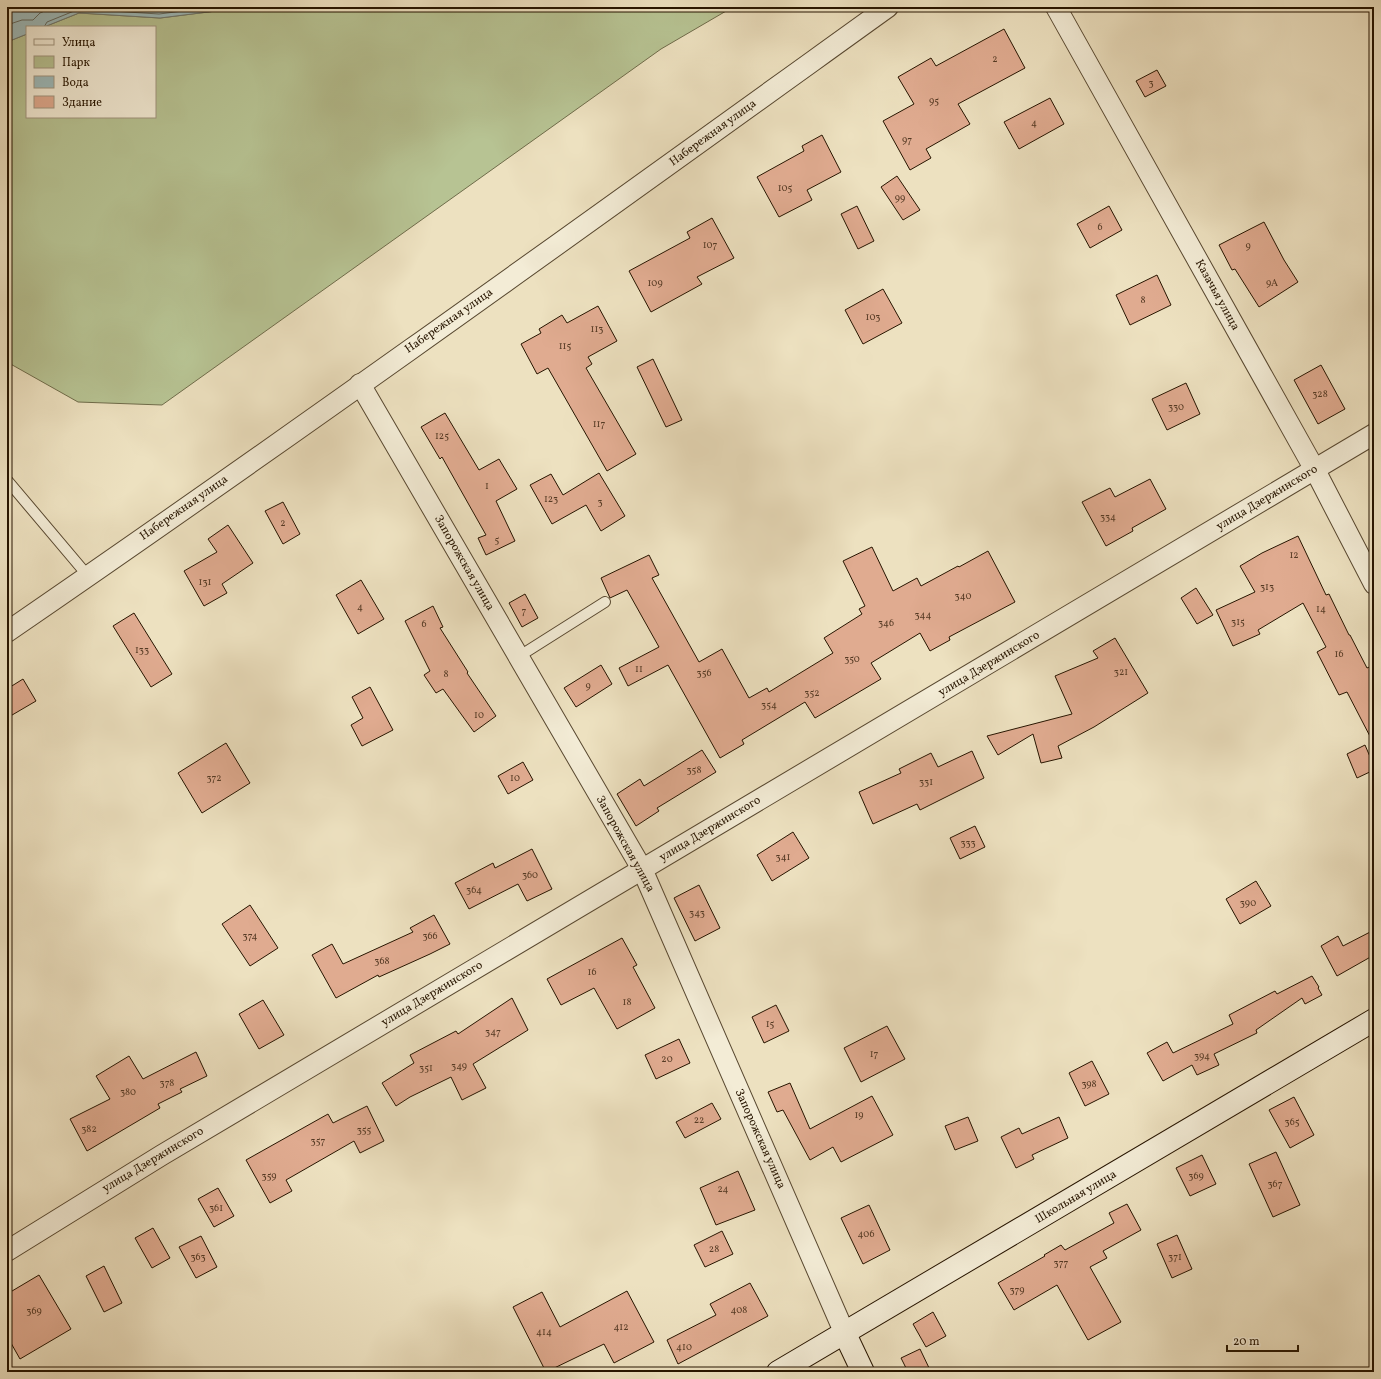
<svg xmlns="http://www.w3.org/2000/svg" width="1381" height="1379" font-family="Vollkorn,serif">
	<rect width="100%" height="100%" fill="#ede1c0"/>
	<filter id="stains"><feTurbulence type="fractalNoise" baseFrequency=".005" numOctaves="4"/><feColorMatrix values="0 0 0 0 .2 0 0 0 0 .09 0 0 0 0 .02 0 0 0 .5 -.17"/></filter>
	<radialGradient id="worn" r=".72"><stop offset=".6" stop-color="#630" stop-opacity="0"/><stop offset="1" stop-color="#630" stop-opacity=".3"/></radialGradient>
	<path fill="#b7c393" stroke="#6f6c4a" d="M248,7h485l-72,42 -499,356 -84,-3 -71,-40v-320l20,-8v83h128v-90h-111l35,-14 81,5z"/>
	<path fill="#9dbbbc" stroke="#6e7971" d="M7,7h241l-88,11 -81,-5 -35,14h-17v7l-20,8z"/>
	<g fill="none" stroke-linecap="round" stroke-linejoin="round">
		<g stroke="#62685e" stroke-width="1">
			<path d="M129,7l30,2 15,-2"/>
			<path d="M7,25l15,-5h11l7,-7 14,-6"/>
			<path d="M44,27l3,-5 32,-13 80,5 56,-7"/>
		</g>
	</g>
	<g fill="#e0ab90" stroke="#271500">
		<path d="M1004,29l21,39 -67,36 12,20 -44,25 5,9 -21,12 -27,-49 31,-17 -16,-27 33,-19 5,8z"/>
		<path d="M1157,70l9,16 -21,11 -9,-16z"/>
		<path d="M1050,98l14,26 -45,25 -15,-27z"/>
		<path d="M822,135l19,37 -34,18 5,10 -33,17 -22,-40 47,-26 -2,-5z"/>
		<path d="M897,176l23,34 -17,10 -22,-33z"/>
		<path d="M857,206l17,35 -16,8 -17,-35z"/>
		<path d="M1109,206l13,24 -32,18 -13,-24z"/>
		<path d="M712,218l22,40 -37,19 5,7 -51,28 -22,-41 61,-33 -3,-6z"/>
		<path d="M1264,222l20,38 14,22 -39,25 -24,-38 -3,1 -13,-25z"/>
		<path d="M1157,275l14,30 -41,20 -14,-30z"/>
		<path d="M883,289l19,34 -39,21 -18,-34z"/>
		<path d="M598,306l19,35 -29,16 4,7 -6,4 50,86 -29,17 -59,-103 -11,6 -16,-30 20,-11 -2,-4 23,-14 5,8z"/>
		<path d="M653,359l29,61 -16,7 -29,-60z"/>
		<path d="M1321,365l24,44 -27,15 -24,-44z"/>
		<path d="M1186,383l14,31 -33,16 -15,-31z"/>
		<path d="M445,413l34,57 20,-11 18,30 -21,12 19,40 -29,14 -8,-17 8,-3 -44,-78 -2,2 -19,-32z"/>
		<path d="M599,473l26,43 -24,15 -15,-26 -34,19 -22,-39 21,-11 12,21z"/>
		<path d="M1150,479l16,30 -34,19 1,3 -27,15 -24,-44 28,-14 5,9z"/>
		<path d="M283,502l17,32 -17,10 -18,-33z"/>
		<path d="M228,525l25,38 -31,21 5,9 -23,13 -20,-35 33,-19 -9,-13z"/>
		<path d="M1298,536l28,59 3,-1 20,41h1l17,33 7,-3v79l-27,-52 -8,3 -22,-43 9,-5 -23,-44 -45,27 2,4 -27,12 -17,-36 39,-18 -15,-26 22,-13z"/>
		<path d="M872,547l21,44 24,-13 4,8 37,-20 1,1 29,-16 27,51 -66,35 1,3 -20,11 -10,-18 -49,30 10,16 -66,39 -10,-16 -63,38 2,4 -24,14 -52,-93 -40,21 -9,-18 40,-21 -32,-57 -17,8 -9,-20 48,-23 10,20 -7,3 47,84 23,-13 27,49 18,-10 2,4 64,-39 -9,-15 38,-24 -3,-5 6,-3 -22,-45z"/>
		<path d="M361,580l23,39 -26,15 -22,-39z"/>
		<path d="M1196,588l17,27 -16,9 -16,-26z"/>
		<path d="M525,594l13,24 -16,9 -13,-24z"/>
		<path d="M433,606l10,21 -3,1 28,44 -1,1 29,43 -22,16 -31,-43 -7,4 -12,-18 6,-4 -25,-50z"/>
		<path d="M134,613l38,61 -21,13 -38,-61z"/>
		<path d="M1115,638l33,55 -54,34 -36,19 4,12 -21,5 -8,-29 -35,21 -11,-19 85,-22 -17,-38 43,-18 -5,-7z"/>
		<path d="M601,665l11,19 -36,23 -12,-19z"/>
		<path d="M23,679l13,22 -29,17v-29z"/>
		<path d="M370,687l23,43 -31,16 -11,-21 12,-7 -11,-21z"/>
		<path d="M226,743l24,40 -48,30 -24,-40z"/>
		<path d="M1365,745l9,21v4l-17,8 -10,-24z"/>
		<path d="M702,750l14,22 -59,36 2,3 -23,15 -19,-32 23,-15 4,7z"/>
		<path d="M972,751l12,27 -64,32 -3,-6 -44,20 -14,-32 42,-19 -2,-4 32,-16 7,14z"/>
		<path d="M523,762l10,18 -25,14 -10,-18z"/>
		<path d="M975,826l10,21 -25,12 -10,-21z"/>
		<path d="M793,832l16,26 -37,23 -15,-26z"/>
		<path d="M532,849l20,40 -25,12 -9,-17 -49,25 -14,-26 38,-20 2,5z"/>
		<path d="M1256,881l15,25 -31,18 -14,-25z"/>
		<path d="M699,885l21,43 -25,13 -21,-43z"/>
		<path d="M250,905l28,43 -28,18 -28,-42z"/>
		<path d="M434,915l16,29 -20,10 -51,23 -1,-2 -42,23 -24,-43 20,-11 11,20 70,-32 -3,-4z"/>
		<path d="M1374,930v25l-37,21 -16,-30 17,-10 5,10z"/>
		<path d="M622,938l15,27 -4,2 22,41 -38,21 -23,-41 -33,17 -14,-26z"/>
		<path d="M1312,976l7,11 -1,1 4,7 -17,9 -3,-6 -46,32 1,3 -43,21 5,11 -22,10 -5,-10 -29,16 -16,-28 20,-11 6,11 60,-29 -4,-9 46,-24 2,3z"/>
		<path d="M512,998l16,32 -55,34 13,24 -24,12 -11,-23 -41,20 -14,9 -14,-23 32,-20 -4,-8 46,-24 2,3z"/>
		<path d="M263,1000l21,35 -25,14 -20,-35z"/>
		<path d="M776,1005l13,26 -25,12 -12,-26z"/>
		<path d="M887,1026l18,33 -44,23 -17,-34z"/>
		<path d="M679,1039l11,24 -34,16 -11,-24z"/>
		<path d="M196,1052l11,24 -27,13 2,3 -24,12 2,4 -73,43 -17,-32 40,-20 -14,-23 33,-20 14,23z"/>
		<path d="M1092,1061l17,33 -24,12 -16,-33z"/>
		<path d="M790,1083l20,46 62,-33 21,39 -52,27 -8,-15 -23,13 -27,-50 -6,2 -9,-20z"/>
		<path d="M1294,1097l20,38 -24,13 -21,-38z"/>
		<path d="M712,1103l9,16 -36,19 -9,-16z"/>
		<path d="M367,1106l17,35 -24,12 -6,-12 -68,39 6,11 -22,12 -24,-43 82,-46 5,9z"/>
		<path d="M968,1117l10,24 -23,9 -10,-24z"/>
		<path d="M1059,1117l9,21 -36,17 2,4 -18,9 -15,-31 18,-9 3,6z"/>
		<path d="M1276,1152l24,53 -27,12 -24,-53z"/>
		<path d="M1202,1155l14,29 -26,12 -14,-28z"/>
		<path d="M738,1171l17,39 -39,15 -16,-37z"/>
		<path d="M218,1188l16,28 -20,11 -16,-28z"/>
		<path d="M1127,1204l14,26 -38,21 4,7 -17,9 31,55 -33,18 -31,-55 -43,25 -16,-27 47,-27 -1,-1 17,-10 4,5 49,-27 -5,-10z"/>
		<path d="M869,1205l21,45 -27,14 -22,-46z"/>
		<path d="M153,1228l17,30 -18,10 -17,-30z"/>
		<path d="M722,1231l11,23 -28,13 -11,-22z"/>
		<path d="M1177,1235l15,34 -20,9 -15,-34z"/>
		<path d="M201,1236l16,31 -21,11 -17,-31z"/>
		<path d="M104,1266l18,37 -18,9 -18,-36z"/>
		<path d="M39,1275l32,54 -51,30 -13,-23v-42z"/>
		<path d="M750,1283l18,33 -90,48 -11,-24 49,-25 -6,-11z"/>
		<path d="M627,1291l27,51 -40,21 -10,-19 -58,28 -33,-65 29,-15 18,35z"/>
		<path d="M933,1312l13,24 -20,11 -13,-23z"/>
		<path d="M920,1349l11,23h-23l-7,-14z"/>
	</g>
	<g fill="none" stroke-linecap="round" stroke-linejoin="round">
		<g stroke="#584830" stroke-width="12">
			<g id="lane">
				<path d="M7,480l81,96"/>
				<path d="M518,657l87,-55"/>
			</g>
		</g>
		<g stroke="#584830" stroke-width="22">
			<g id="street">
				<path d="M1056,7l259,463 59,114"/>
				<path d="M360,384l282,485 203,465"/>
				<path d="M7,632c297,-204 589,-415 881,-625"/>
				<path d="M7,1251l155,-96 1212,-721"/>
			</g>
		</g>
		<g stroke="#271500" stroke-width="24">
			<g id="secondary">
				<path d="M845,1334l18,38"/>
				<path d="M778,1372l596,-352"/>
			</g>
		</g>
		<use href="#lane" stroke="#f3ecd6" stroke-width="10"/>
		<use href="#street" stroke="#f3ecd6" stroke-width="20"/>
		<use href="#secondary" stroke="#f3ecd6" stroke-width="22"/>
	</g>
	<g text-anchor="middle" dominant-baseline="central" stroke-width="3" stroke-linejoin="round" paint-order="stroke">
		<g font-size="10" fill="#553a24">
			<text x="995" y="59">2</text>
			<text x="1151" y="83">3</text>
			<text x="934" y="101">95</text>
			<text x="1034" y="123">4</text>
			<text x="907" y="140">97</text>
			<text x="785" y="188">105</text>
			<text x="900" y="198">99</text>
			<text x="1100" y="227">6</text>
			<text x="710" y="245">107</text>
			<text x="1248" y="246">9</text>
			<text x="655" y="283">109</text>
			<text x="1272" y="283">9А</text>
			<text x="1143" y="300">8</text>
			<text x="873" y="317">103</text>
			<text x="597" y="329">113</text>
			<text x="565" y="346">115</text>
			<text x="1320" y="394">328</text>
			<text x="1176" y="407">330</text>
			<text x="599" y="424">117</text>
			<text x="442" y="436">125</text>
			<text x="487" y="486">1</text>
			<text x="551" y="499">123</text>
			<text x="600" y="502">3</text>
			<text x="1108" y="517">334</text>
			<text x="283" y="523">2</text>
			<text x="497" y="540">5</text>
			<text x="1294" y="555">12</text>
			<text x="205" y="582">131</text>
			<text x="1267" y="587">313</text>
			<text x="963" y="596">340</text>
			<text x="360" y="607">4</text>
			<text x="1321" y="609">14</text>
			<text x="524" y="611">7</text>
			<text x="923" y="615">344</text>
			<text x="1238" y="622">315</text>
			<text x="886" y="623">346</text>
			<text x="424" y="624">6</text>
			<text x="142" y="650">133</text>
			<text x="1339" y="654">16</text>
			<text x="852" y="659">350</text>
			<text x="639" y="669">11</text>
			<text x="1121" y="672">321</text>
			<text x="704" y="673">356</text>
			<text x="446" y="674">8</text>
			<text x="588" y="686">9</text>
			<text x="812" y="693">352</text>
			<text x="769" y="705">354</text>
			<text x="479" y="715">10</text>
			<text x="694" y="770">358</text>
			<text x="214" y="778">372</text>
			<text x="515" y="778">10</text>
			<text x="926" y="782">331</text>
			<text x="968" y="843">333</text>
			<text x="783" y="857">341</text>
			<text x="530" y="875">360</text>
			<text x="474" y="890">364</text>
			<text x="1248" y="903">390</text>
			<text x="697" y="913">343</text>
			<text x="250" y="936">374</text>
			<text x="430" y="936">366</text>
			<text x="382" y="961">368</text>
			<text x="592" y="972">16</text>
			<text x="627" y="1002">18</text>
			<text x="770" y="1024">15</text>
			<text x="493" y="1032">347</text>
			<text x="874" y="1054">17</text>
			<text x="1202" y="1056">394</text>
			<text x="667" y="1059">20</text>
			<text x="459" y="1066">349</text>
			<text x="426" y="1068">351</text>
			<text x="167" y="1083">378</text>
			<text x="1089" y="1084">398</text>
			<text x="128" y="1092">380</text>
			<text x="859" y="1115">19</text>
			<text x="699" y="1120">22</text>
			<text x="1292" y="1122">365</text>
			<text x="89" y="1129">382</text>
			<text x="364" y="1130">355</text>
			<text x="318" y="1141">357</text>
			<text x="269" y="1176">359</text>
			<text x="1196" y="1176">369</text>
			<text x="1275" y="1184">367</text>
			<text x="723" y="1189">24</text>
			<text x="216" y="1208">361</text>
			<text x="866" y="1234">406</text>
			<text x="714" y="1249">28</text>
			<text x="198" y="1257">363</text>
			<text x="1175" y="1257">371</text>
			<text x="1061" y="1263">377</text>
			<text x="1017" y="1290">379</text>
			<text x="739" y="1310">408</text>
			<text x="34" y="1311">369</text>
			<text x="621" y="1327">412</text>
			<text x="544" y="1332">414</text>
			<text x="684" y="1347">410</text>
		</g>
		<g font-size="12" fill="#271500" stroke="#f3ecd6">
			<text transform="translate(713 133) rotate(-36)">Набережная улица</text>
			<text transform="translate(1217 295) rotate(61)">Казачья улица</text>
			<text transform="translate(449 321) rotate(-35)">Набережная улица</text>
			<text transform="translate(1267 498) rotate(-31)">улица Дзержинского</text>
			<text transform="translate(184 508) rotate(-35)">Набережная улица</text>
			<text transform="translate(464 563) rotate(60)">Запорожская улица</text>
			<text transform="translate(989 664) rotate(-31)">улица Дзержинского</text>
			<text transform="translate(710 829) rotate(-31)">улица Дзержинского</text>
			<text transform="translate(625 844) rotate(61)">Запорожская улица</text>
			<text transform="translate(432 994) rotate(-31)">улица Дзержинского</text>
			<text transform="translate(760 1139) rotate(66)">Запорожская улица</text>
			<text transform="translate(153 1160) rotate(-31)">улица Дзержинского</text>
			<text transform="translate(1076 1197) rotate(-31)">Школьная улица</text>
		</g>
	</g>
	<rect width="1381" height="1379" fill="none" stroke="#ede1c0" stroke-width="24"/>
	<rect x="8" y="8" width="1365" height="1363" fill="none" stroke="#271500" stroke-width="2"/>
	<rect x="12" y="12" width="1357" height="1355" fill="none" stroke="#271500"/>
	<rect x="26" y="26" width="130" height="92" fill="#f3ecd6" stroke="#a19680"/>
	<rect x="34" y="39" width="20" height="6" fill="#f3ecd6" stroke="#a19680"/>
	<text x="62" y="46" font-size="12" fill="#271500">Улица</text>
	<rect x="34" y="56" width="20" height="12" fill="#b7c393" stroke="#a19680"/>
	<text x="62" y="66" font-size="12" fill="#271500">Парк</text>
	<rect x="34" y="76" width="20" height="12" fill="#9dbbbc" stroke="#a19680"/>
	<text x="62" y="86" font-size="12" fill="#271500">Вода</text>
	<rect x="34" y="96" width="20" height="12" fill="#e0ab90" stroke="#a19680"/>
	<text x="62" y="106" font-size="12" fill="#271500">Здание</text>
	<path d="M1227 1345v6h71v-6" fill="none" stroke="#271500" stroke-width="2"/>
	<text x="1233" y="1345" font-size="12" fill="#271500" stroke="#f3ecd6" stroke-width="3" paint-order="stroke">20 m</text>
	<rect width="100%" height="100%" filter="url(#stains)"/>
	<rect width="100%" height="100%" fill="url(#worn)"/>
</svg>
